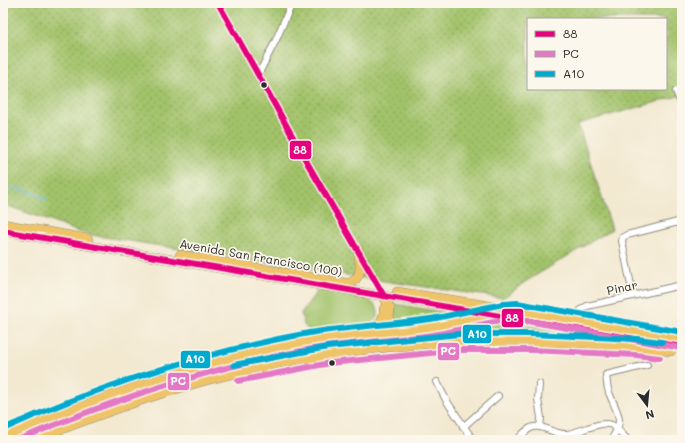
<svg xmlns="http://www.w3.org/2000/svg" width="685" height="443" font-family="Mali,sans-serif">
	<defs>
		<pattern id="park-dots" width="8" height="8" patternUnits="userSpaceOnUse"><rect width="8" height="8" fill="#a3c36b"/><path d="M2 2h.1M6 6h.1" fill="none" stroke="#859f58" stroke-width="1.8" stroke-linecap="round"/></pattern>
	</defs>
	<rect width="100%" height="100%" fill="#fbf7ec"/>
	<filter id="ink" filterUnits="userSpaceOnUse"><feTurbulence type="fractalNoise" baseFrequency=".025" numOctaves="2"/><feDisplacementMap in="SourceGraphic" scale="8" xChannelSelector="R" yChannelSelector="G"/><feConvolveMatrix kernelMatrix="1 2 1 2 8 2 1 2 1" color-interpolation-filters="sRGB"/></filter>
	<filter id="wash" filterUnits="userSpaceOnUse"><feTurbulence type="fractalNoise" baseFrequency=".012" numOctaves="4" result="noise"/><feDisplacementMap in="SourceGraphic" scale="16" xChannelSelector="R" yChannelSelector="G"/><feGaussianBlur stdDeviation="0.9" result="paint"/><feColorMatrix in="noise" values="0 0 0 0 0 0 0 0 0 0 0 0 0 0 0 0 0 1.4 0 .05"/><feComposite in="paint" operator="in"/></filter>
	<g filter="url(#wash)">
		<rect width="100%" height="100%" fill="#f3e9d1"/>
		<g fill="#a3c36b" stroke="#67774b">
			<path d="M318,290c14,2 59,4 60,22 0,7 -6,10 -12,13l-54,9 -8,-9 -3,-12z"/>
			<path d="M390,303l73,13 -23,6 -50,4z"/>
			<path d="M493,320l100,18 -68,-4h-51l-89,7 -1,-2 59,-5 18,-3z"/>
		</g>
		<path fill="url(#park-dots)" stroke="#67774b" fill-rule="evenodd" d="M3,3h679v92l-104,29 34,105 -87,53 -22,16 -119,-17 -299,-47 -82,-30zM528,19h138v70h-138z"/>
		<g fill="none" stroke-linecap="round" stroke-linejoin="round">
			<path stroke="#6bb9e5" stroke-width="1.5" d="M3,190l16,-2 28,11"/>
		</g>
	</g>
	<g filter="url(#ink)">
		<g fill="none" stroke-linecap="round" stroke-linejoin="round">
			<g stroke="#8f8a7e" stroke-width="8">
				<g id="minor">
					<path d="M218,3l91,163 75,130"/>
					<path d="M258,75l17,-33 17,-39"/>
					<path d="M676,91l6,15"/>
					<path d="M633,295l-11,-54 1,-4 4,-2 55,-14"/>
					<path d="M576,322l5,-12 6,-4 95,-21"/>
					<path d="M437,382l9,18 27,40"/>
					<path d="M539,384l-1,15 3,19 -1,9"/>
					<path d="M463,427l35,-31"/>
					<path d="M517,440c5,-5 10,-12 17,-13 10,-2 21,8 33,7 12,-1 33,-14 45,-9 6,3 11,11 16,15"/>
					<path d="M611,440c14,-21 7,-25 -1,-45 -3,-6 -3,-13 -4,-20l41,-10"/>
				</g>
			</g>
			<g stroke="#8f8a7e" stroke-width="10">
				<g id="highway">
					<path d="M3,224l85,15"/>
					<path d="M3,231l679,116"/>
					<path d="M180,255l165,28"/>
					<path d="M347,284c18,-6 13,-21 11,-35"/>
					<path d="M397,292l80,12 205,36"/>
					<path d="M364,331c11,-4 21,-8 20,-22"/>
					<path d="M371,349l7,-3 4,-4 6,-18 2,-15 -6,-13"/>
					<path d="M3,438c36,-17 73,-30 110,-43 65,-23 131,-42 199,-54 41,-7 82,-9 124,-15 17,-2 33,-8 50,-11"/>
					<path d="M33,440c57,-22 115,-44 174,-60 90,-24 188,-37 281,-39 61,-1 122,3 183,10"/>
				</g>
			</g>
			<use href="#minor" stroke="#fff" stroke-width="6"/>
			<use href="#highway" stroke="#efc469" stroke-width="9"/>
			<g stroke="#fbf7ec" stroke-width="9">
				<g id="bus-1">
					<path d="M218,3l91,163 75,130"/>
					<path d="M3,231l679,116"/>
				</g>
			</g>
			<g stroke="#fbf7ec" stroke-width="9">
				<g id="bus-2">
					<path d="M238,381l92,-18 131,-13h70l105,5 24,3"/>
					<path d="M18,440c94,-40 194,-73 294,-91 42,-7 84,-8 126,-15 23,-4 45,-11 68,-14l10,-1 165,29"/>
				</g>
			</g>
			<g stroke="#fbf7ec" stroke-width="9">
				<g id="bus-3">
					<path d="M234,365l94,-18 132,-13h71l106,5 25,3"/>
					<path d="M3,429c96,-43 202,-77 306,-96 42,-7 85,-8 127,-15 22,-4 45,-10 68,-14l13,-1 165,29"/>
				</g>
			</g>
			<use href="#bus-1" stroke="#e5007d" stroke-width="6"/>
			<use href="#bus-2" stroke="#e379c4" stroke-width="6"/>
			<use href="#bus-3" stroke="#00a9ce" stroke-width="6"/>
		</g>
	</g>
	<g fill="#2b2b2b" stroke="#fbf7ec" stroke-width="1.5">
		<circle cx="264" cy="85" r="3.5"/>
		<circle cx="332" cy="363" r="3.5"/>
	</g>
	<g text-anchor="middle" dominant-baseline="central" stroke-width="3.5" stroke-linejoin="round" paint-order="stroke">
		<g font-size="12" fill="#2b2b2b" stroke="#fbf7ec">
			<text transform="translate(261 257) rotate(10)">Avenida San Francisco (100)</text>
			<text transform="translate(622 287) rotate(-12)">Pinar</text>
		</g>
	</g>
	<g stroke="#fbf7ec" stroke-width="1.5">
		<rect x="289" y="140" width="23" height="20" rx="4" fill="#e5007d"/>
		<rect x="501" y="308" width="23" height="20" rx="4" fill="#e5007d"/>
		<rect x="462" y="324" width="30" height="20" rx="4" fill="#00a9ce"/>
		<rect x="437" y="342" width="23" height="19" rx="4" fill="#e379c4"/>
		<rect x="180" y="350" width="31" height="19" rx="4" fill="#00a9ce"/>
		<rect x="167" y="372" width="23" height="19" rx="4" fill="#e379c4"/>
	</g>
	<g font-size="11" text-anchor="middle" font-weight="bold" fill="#fff">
		<text x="300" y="154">88</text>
		<text x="512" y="322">88</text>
		<text x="477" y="338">A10</text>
		<text x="448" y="355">PC</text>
		<text x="195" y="363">A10</text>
		<text x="178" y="385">PC</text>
	</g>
	<rect width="685" height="443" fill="none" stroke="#fbf7ec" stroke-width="16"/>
	<rect x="527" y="18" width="140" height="72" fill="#fbf7ec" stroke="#a8a59f"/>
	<rect x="535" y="31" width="20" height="6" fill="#e5007d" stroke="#a8a59f"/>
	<text x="563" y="38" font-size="12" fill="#2b2b2b">88</text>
	<rect x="535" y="51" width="20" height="6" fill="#e379c4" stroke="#a8a59f"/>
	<text x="563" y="58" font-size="12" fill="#2b2b2b">PC</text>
	<rect x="535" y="71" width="20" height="6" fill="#00a9ce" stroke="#a8a59f"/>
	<text x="563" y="78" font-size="12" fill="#2b2b2b">A10</text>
	<g transform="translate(647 405) rotate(164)" stroke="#fbf7ec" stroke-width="3" paint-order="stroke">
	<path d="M0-3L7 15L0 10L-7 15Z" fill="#2b2b2b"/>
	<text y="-6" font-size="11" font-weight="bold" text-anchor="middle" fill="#2b2b2b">N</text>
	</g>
</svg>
